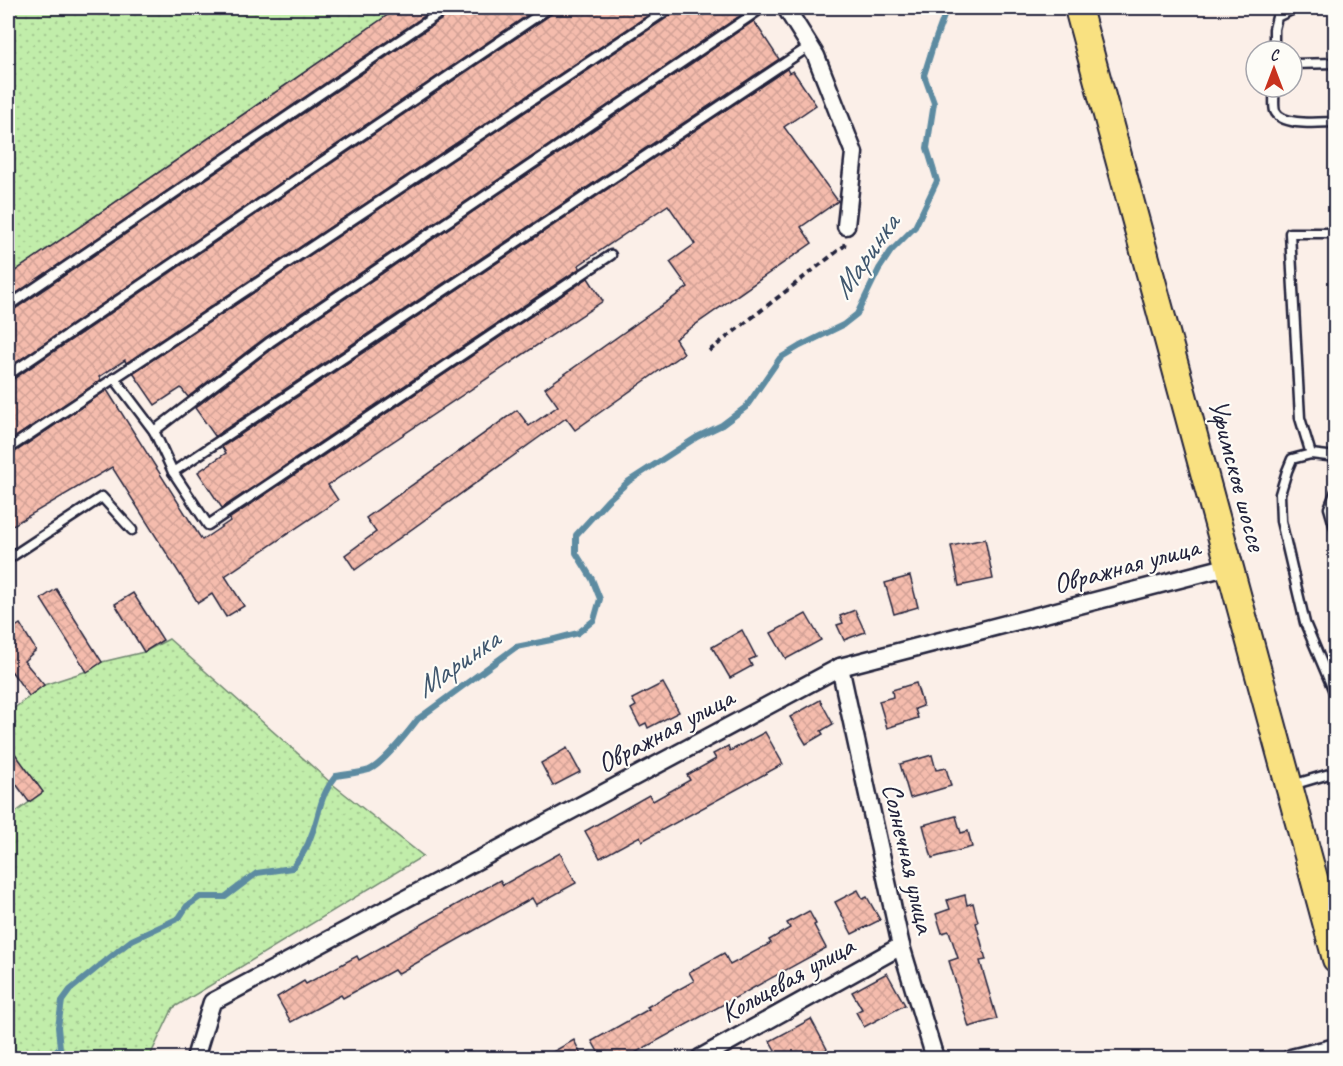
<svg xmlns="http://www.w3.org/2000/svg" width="1343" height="1066" font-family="Caveat,sans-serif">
	<defs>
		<pattern id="grass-dots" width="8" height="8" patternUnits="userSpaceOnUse" patternTransform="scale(1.5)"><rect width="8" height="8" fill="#c1edaa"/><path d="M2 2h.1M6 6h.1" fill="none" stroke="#a6cb93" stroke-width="1.8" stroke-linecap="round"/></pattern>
		<pattern id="building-cross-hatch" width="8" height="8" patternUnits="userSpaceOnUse" patternTransform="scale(1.5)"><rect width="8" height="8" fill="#f5bcad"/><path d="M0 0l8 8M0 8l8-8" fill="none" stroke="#d2a196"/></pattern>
	</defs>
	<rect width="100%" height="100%" fill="#fbefe8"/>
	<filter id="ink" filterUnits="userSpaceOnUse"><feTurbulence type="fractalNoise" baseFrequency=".0167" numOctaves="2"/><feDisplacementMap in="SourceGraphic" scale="12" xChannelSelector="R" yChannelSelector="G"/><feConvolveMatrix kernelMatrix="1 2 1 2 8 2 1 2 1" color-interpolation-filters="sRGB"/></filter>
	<g filter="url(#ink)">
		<g fill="url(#grass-dots)" stroke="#728872" stroke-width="1.5">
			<path d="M8,8h390l-390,268z"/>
			<path d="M169,639l162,144 92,73 -250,152 -24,50h-141v-240l35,-26 -35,-48v-31l36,-28 46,-15 12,-8 42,-10z"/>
		</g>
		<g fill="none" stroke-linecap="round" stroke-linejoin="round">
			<path stroke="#5d8ba1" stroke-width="6" d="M49,1058l11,-10 -2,-21 4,-26 8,-11 49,-40 13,-10 47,-22 8,-12 13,-9h25l32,-24 35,-5c8,-10 15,-19 19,-32 10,-24 7,-38 25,-60 11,-2 23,-3 33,-6 14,-6 39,-38 49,-51l98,-72 35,-7 27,-7 16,-13 6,-21 -8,-20 -16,-26v-18l32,-35 21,-19 68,-44 25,-12 24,-18 34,-49 20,-12 43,-21 14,-11 22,-45 12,-18 24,-24 22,-46 -10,-33 7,-45 -10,-28 9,-29 14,-38"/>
		</g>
		<g fill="url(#building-cross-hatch)" stroke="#22223b" stroke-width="1.5">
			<path d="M398,8h38l-428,291v-23z"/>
			<path d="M453,8h85l-530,360v-56l4,-1 439,-298z"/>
			<path d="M555,8h104l-533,355 -1,-3 -26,17 2,3 -93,62v-61l4,-1 541,-367z"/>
			<path d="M676,8h68l3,3 -481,326 -78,60 -7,-9 -26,17 -22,-32 541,-360z"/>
			<path d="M754,21l25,38 -564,377 -20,-28 79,-61z"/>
			<path d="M787,69l2,4 4,-2 23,34 -32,22 54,74 -37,26 11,16 -137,96 9,14 -109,77 -9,-12 -211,152 -10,-15 31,-23 -10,-14 151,-108 12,16 29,-20 -13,-18 143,-101 -18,-25 25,-18 -27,-39 -89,60 1,3 -358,240 -24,-36 28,-19 -4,-6z"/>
			<path d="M588,278l15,23 -275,184 10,15 -113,76 19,30 -18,11 -14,-23 -14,9 -86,-136 -104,61v-73l4,-1 95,-64 95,150 28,-19 -1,-2z"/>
			<path d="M985,539l8,40 -34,7 -8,-40z"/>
			<path d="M910,576l8,31 -24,7 -9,-31z"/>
			<path d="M56,589l46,73 -15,10 -46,-73z"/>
			<path d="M133,593l30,47 -19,12 -29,-48z"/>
			<path d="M855,610l10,22 -21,8 -7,-15 6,-2 -3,-7z"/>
			<path d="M806,614l15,26 -35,19 -15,-26z"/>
			<path d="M20,624l16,26 -12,11 20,24 -15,11 -17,-24 -4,4v-44z"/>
			<path d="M742,630l14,27 -7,3 3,6 -22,12 -18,-31z"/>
			<path d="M663,683l16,29 -31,16 -2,-5 -6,3 -9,-17 5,-3 -4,-7z"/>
			<path d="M916,683l7,23 -8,3 3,9 -31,10 -8,-27 14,-4 -1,-7z"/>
			<path d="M820,700l13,24 -12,7 2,3 -17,10 -16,-27z"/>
			<path d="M765,732l18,32 -141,77 -2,-5 -40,22 -15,-27 64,-36 4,6 37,-21 -3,-5 29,-16 -3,-5 15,-8 2,5z"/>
			<path d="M8,744l35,48 -14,10 -21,-29z"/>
			<path d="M567,748l13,24 -27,14 -12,-23z"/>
			<path d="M932,755l4,15 10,-2 5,18 -41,12 -10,-34z"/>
			<path d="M956,816l5,17 7,-2 4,16 -40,11 -9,-33z"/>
			<path d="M560,853l16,30 -40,22 -4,-7 -135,76 -3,-4 -51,28 -2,-3 -50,27 -14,-25 27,-16 2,3 51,-28 2,4 141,-80 3,5z"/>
			<path d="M858,890l5,9 4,-2 13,23 -28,14 -17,-32z"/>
			<path d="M965,895l2,10 6,-2 5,19 -2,1 10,37 -6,1 17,58 -28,8 -20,-66 9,-3 -9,-27 -7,2 -6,-19 14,-5 -3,-9z"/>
			<path d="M809,911l7,13 -2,1 12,23 -202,111h-22l-10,-18 57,-32 -2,-2 47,-26 -5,-9 35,-19 6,12 41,-22 -2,-3 21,-12 -3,-5z"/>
			<path d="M887,973l18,32 -41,22 -8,-15 6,-3 -10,-17z"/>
			<path d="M811,1019l16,30 -16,10h-31l-10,-18z"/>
			<path d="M574,1040l9,19h-43z"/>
		</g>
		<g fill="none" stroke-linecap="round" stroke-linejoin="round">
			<g stroke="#22223b" stroke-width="13">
				<g id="service">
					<path d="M1274,51v-22l3,-12 19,-9"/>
					<path d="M1292,64l44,-1"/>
					<path d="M1274,87c1,7 -1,18 1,24 7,16 46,11 61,11"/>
					<path d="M8,306l439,-298"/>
					<path d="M8,375l541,-367"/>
					<path d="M114,378l40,53 116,-89 492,-334"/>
					<path d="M154,431l19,41 637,-426"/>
					<path d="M8,449l662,-441"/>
					<path d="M1311,454l-11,-36 -10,-185h46"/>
					<path d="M1336,457l-25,-3 -19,5 -5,12 -7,23 1,27 24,102 30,71 1,18"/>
					<path d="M173,472l35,53 403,-270"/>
					<path d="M1336,491l-7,17 7,24"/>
					<path d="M8,559l94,-62 30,33"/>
					<path d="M1292,785l44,-13"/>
				</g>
			</g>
			<g stroke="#22223b" stroke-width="21">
				<g id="minor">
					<path d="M786,8l30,48 38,97 -8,73"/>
					<path d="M840,667l61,279 34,112"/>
					<path d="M195,1058l17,-56 628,-335 390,-101"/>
					<path d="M700,1058l201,-112"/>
					<path d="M1291,1058l45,-11"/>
				</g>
			</g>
			<g stroke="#22223b" stroke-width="30">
				<path id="primary" d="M1078,8l258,951"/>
			</g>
			<path stroke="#22223b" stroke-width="4" stroke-dasharray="6 4.5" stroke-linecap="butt" d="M709,351l135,-105 1,-5"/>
			<use href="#service" stroke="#fdfcf7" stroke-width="8"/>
			<use href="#minor" stroke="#fdfcf7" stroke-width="16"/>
			<use href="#primary" stroke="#f9e181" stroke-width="26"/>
		</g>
	</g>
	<g text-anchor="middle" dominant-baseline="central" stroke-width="4.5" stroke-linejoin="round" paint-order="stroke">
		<g font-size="28" fill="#22223b" stroke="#fdfcf7">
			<text transform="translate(1238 475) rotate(75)">Уфимское шоссе</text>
			<text transform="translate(1126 565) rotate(-15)">Овражная улица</text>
			<text transform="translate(665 730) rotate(-28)">Овражная улица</text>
			<text transform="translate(909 858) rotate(77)">Солнечная улица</text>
			<text transform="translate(787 979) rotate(-29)">Кольцевая улица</text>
		</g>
		<g font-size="30" font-style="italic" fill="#40576e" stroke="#fdfcf7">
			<text transform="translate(865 256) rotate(-55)">Маринка</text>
			<text transform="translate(457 663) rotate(-35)">Маринка</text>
		</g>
	</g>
	<rect width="1343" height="1066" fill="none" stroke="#fdfcf7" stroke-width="30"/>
	<rect x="15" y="15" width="1313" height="1036" fill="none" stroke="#22223b" stroke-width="2" filter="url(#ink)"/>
	<g transform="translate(1274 69)"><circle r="28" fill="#fdfcf7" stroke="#a5a5ac" stroke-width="1.5"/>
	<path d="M0-4.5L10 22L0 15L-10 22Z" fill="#c8321e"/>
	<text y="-9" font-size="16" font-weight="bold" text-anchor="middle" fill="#22223b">С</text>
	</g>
</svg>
